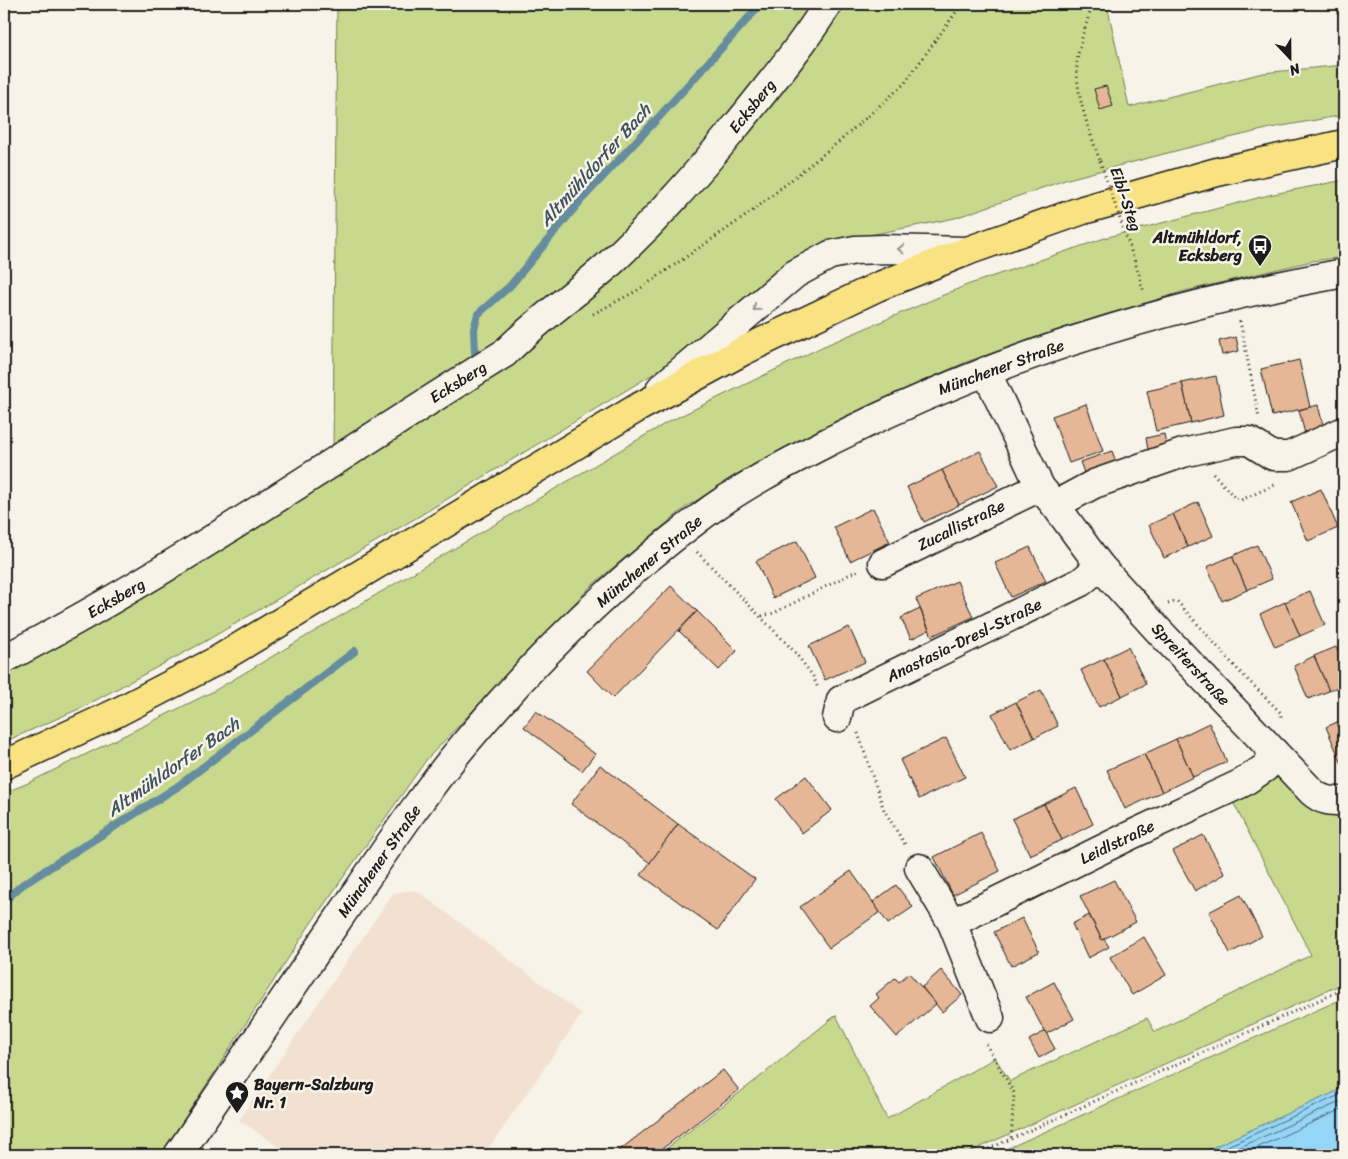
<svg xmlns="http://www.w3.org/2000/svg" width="1348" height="1159" font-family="Sriracha,sans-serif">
	<rect width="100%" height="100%" fill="#f7f3e8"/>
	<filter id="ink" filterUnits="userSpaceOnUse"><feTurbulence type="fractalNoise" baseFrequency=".02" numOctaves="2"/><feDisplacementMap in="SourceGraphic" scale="10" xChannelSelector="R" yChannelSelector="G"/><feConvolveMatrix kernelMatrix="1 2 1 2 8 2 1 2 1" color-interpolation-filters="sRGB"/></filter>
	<g filter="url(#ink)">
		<path fill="#f2e1d0" d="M416,890l166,124 -98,141h-193l-52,-35 154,-227z"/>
		<g fill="#c8d98d" stroke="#727a54">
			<path d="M337,4h781l-10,5 21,98 134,-34 81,-8v50l-73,13 -88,21 -115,30 -113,39 -100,20 -179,122 -260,158 -212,124 -123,66 -77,34v-78l329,-209z"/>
			<path d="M1344,180v77l-32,4 -131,31 -215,70 -132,60 -147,84 -96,80 -164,173 -116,164 -150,232h-157v-362l22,-9 188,-93 452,-268 158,-77 143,-61 141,-48 161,-42z"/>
			<path d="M1272,778h16l50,32 6,6v167l-381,172h-305l102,-78 76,-62 51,104 108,-61 15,23 137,-63 8,14 156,-77 -80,-157z"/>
			<path d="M1344,998v90l-148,67h-203z"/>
		</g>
		<path fill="#95d6f7" stroke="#658c9f" d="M1344,1088v67h-148z"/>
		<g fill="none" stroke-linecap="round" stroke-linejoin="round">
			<g stroke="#4c6674" stroke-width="1">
				<path d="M1208,1155l136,-62"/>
				<path d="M1223,1155l121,-55"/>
				<path d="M1241,1155l103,-47"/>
			</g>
			<g stroke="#658c9f" stroke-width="8">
				<path d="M475,354l-1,-25 4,-15 32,-28 71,-86 78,-83 102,-113"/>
				<path d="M4,901l18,-16 155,-98 178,-136"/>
			</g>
		</g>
		<g fill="#e6b797" stroke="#1c1c1c">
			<path d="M1106,86l7,20 -13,4 -6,-21z"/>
			<path d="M1236,337l3,14 -17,4 -3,-14z"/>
			<path d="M1299,360l11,47 -38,9 -11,-47z"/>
			<path d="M1344,362v22l-4,-21z"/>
			<path d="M1216,376l8,39 -33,8 -9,-40z"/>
			<path d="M1182,383l9,40 -35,8 -9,-40z"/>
			<path d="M1086,404l17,47 -34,12 -17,-47z"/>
			<path d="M1318,405l6,24 -19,5 -6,-24z"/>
			<path d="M1164,434l2,12 -18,4 -2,-12z"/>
			<path d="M980,451l18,35 -39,19 -17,-35z"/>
			<path d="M1112,451l6,16 -32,11 -6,-16z"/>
			<path d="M942,470l17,35 -35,17 -17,-35z"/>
			<path d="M1321,489l17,39 -30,13 -17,-39z"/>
			<path d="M1198,502l15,34 -25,11 -15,-33z"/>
			<path d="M873,508l17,34 -40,19 -16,-34z"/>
			<path d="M1173,514l15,33 -24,11 -15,-33z"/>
			<path d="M797,541l18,37 -42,20 -17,-37z"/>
			<path d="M1257,545l15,34 -25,11 -15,-34z"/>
			<path d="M1030,547l16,34 -35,16 -16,-34z"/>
			<path d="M1232,556l15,34 -25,11 -15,-34z"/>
			<path d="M957,581l16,36 -41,19 -16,-37z"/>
			<path d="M671,586l26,25 -84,87 -26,-27z"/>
			<path d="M1310,591l15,34 -25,11 -15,-34z"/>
			<path d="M1285,602l15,34 -25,11 -15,-33z"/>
			<path d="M920,609l9,21 -18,9 -10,-21z"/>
			<path d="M697,611l40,40 -18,19 -40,-39z"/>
			<path d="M849,627l16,35 -40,18 -16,-34z"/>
			<path d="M1128,647l18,37 -24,12 -18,-37z"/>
			<path d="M1336,647l8,19v18l-15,7 -15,-35z"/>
			<path d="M1314,656l15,35 -21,8 -14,-33z"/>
			<path d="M1104,659l18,37 -23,11 -18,-37z"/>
			<path d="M1041,690l17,36 -24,12 -18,-36z"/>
			<path d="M1016,702l18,36 -24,12 -18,-36z"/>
			<path d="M536,711l59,43 -13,17 -58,-44z"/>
			<path d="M1344,719v44l-2,1 -16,-37z"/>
			<path d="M1209,723l18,39 -34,15 -17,-38z"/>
			<path d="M946,738l19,39 -46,22 -19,-39z"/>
			<path d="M1176,739l17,38 -31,15 -18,-38z"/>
			<path d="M1144,754l18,38 -37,17 -18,-39z"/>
			<path d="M600,765l78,59 -28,39 -79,-59z"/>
			<path d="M806,776l26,34 -30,23 -26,-34z"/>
			<path d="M1076,788l17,36 -31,16 -18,-36z"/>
			<path d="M1044,804l18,36 -32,15 -18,-36z"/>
			<path d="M678,824l77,55 -37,51 -77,-55z"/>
			<path d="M981,833l19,38 -47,24 -19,-38z"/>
			<path d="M1203,835l22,39 -30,17 -22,-40z"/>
			<path d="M851,871l29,41 -51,36 -29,-41z"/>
			<path d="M1114,880l22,42 -34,18 -22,-44z"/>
			<path d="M896,885l17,22 -25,17 -15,-22z"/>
			<path d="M1241,895l21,41 -32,17 -21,-41z"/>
			<path d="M1089,915l13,25 2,-1 5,8 -21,11 -16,-34z"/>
			<path d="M1022,918l17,34 -28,14 -17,-34z"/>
			<path d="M1144,937l22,38 -34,20 -22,-38z"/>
			<path d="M941,970l21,25 -20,17 -20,-25z"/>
			<path d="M909,973l27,31 -39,33 -27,-31 9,-8 -3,-4 19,-16 4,4z"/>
			<path d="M1054,982l20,37 -28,15 -20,-37z"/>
			<path d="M1045,1031l10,18 -16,9 -10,-18z"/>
			<path d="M723,1070l16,20 -85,65h-41z"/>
		</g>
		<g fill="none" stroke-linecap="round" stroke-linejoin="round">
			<g stroke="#1c1c1c" stroke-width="31">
				<g id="minor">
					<path d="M986,371l54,116 15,18 45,61 57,63 155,163c10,9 18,9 30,9l2,2"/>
					<path d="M661,388l134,-114 35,-19 25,-5 28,-1 84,2"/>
					<path d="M1055,505l39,-21 89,-31 53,-12h13l24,15h16l55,-25"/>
					<path d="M883,563l157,-76"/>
					<path d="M4,659c174,-90 334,-203 501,-306 31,-32 68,-57 101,-86 49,-45 89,-91 131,-142 32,-40 64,-78 91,-121"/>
					<path d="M837,718l4,-18 240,-118 19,-16"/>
					<path d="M919,868l33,55 38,95"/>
					<path d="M952,923l177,-87 113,-53 24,-16 8,-15"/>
					<path d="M178,1155c53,-78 106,-156 159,-234 42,-61 82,-123 130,-180 68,-81 146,-159 231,-222 40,-31 87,-55 132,-78 161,-82 337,-136 514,-168"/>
				</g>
			</g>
			<g stroke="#1c1c1c" stroke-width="31">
				<path id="major" d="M4,765l112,-52 100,-52 423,-254 106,-57 132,-63 90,-36 116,-41 134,-38 127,-28"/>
			</g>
			<g stroke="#1c1c1c" stroke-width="3" stroke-dasharray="1 4" stroke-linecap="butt">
				<path d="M1093,4c-6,18 -15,41 -16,59 -2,31 13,70 23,98"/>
				<path d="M1139,274l5,19"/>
				<path d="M593,314l45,-24 112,-77 91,-73 63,-56 58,-80"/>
				<path d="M1240,321l19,97"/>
				<path d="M1213,473l22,25 6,2 36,-16"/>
				<path d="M697,552l96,98 20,26 5,12"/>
				<path d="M1168,604l9,-3 61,69 43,43v7"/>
				<path d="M762,616l12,-3 86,-44"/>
				<path d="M858,733l26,77 22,36"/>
				<path d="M986,1044l28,49 -3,46"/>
				<path d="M975,1155l369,-166"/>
			</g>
			<use href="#minor" stroke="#f7f3e8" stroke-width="28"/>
			<use href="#major" stroke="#f8e281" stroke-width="28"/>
			<path stroke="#1c1c1c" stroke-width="3" stroke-dasharray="1 4" stroke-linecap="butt" d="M1100,161l39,113"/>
		</g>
		<defs><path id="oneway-chevron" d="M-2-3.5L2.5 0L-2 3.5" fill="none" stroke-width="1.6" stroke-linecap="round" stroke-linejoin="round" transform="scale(1.25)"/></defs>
		<g stroke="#94928c">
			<use href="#oneway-chevron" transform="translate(901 249) rotate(-179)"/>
			<use href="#oneway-chevron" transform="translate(756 308) rotate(140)"/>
		</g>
	</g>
	<defs>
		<g id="bus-pin" transform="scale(1.25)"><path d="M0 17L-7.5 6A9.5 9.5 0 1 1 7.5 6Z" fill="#1c1c1c" stroke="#f7f3e8"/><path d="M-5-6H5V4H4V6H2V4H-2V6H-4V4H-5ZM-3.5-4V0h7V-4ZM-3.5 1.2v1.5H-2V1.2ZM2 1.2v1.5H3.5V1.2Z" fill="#fff"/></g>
		<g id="sight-pin" transform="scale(1.25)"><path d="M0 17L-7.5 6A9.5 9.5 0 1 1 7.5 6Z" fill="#1c1c1c" stroke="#f7f3e8"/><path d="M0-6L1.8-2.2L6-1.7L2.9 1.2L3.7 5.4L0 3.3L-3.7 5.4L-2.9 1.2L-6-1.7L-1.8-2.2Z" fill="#fff"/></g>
	</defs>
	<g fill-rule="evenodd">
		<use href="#bus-pin" x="1260" y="246"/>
		<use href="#sight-pin" x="237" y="1093"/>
	</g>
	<g text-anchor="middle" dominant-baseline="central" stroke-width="5" stroke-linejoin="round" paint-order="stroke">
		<g font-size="16" fill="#1c1c1c" stroke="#f7f3e8">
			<text transform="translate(752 106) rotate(-51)">Ecksberg</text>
			<text transform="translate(1126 199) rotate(71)">Eibl-Steg</text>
			<text transform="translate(1001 367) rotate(-20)">Münchener Straße</text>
			<text transform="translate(458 382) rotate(-32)">Ecksberg</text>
			<text transform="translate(961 525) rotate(-26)">Zucallistraße</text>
			<text transform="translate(649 561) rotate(-40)">Münchener Straße</text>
			<text transform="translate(116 598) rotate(-30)">Ecksberg</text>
			<text transform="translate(964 640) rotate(-26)">Anastasia-Dresl-Straße</text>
			<text transform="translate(1191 664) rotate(47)">Spreiterstraße</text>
			<text transform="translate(1117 842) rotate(-26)">Leidlstraße</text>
			<text transform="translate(379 861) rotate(-55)">Münchener Straße</text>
		</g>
		<g font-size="16" font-weight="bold" fill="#1c1c1c" stroke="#f7f3e8" text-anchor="end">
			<text x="1242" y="237">Altmühldorf,<tspan x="1242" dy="18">Ecksberg</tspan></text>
			<text x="254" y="1084" text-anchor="start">Bayern-Salzburg<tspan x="254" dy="18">Nr. 1</tspan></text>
		</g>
		<g font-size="18" font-style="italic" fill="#40545e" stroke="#f7f3e8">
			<text transform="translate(595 165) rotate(-48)">Altmühldorfer Bach</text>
			<text transform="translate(173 767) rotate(-35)">Altmühldorfer Bach</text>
		</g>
	</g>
	<rect width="1348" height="1159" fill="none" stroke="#f7f3e8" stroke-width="20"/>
	<rect x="10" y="10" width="1328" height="1139" fill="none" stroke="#1c1c1c" stroke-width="2" filter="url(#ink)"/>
	<g transform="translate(1290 58) rotate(158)" stroke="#f7f3e8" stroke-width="4" paint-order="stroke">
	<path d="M0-4L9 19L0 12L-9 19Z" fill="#1c1c1c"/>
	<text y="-8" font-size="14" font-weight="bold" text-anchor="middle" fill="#1c1c1c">N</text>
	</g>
</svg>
